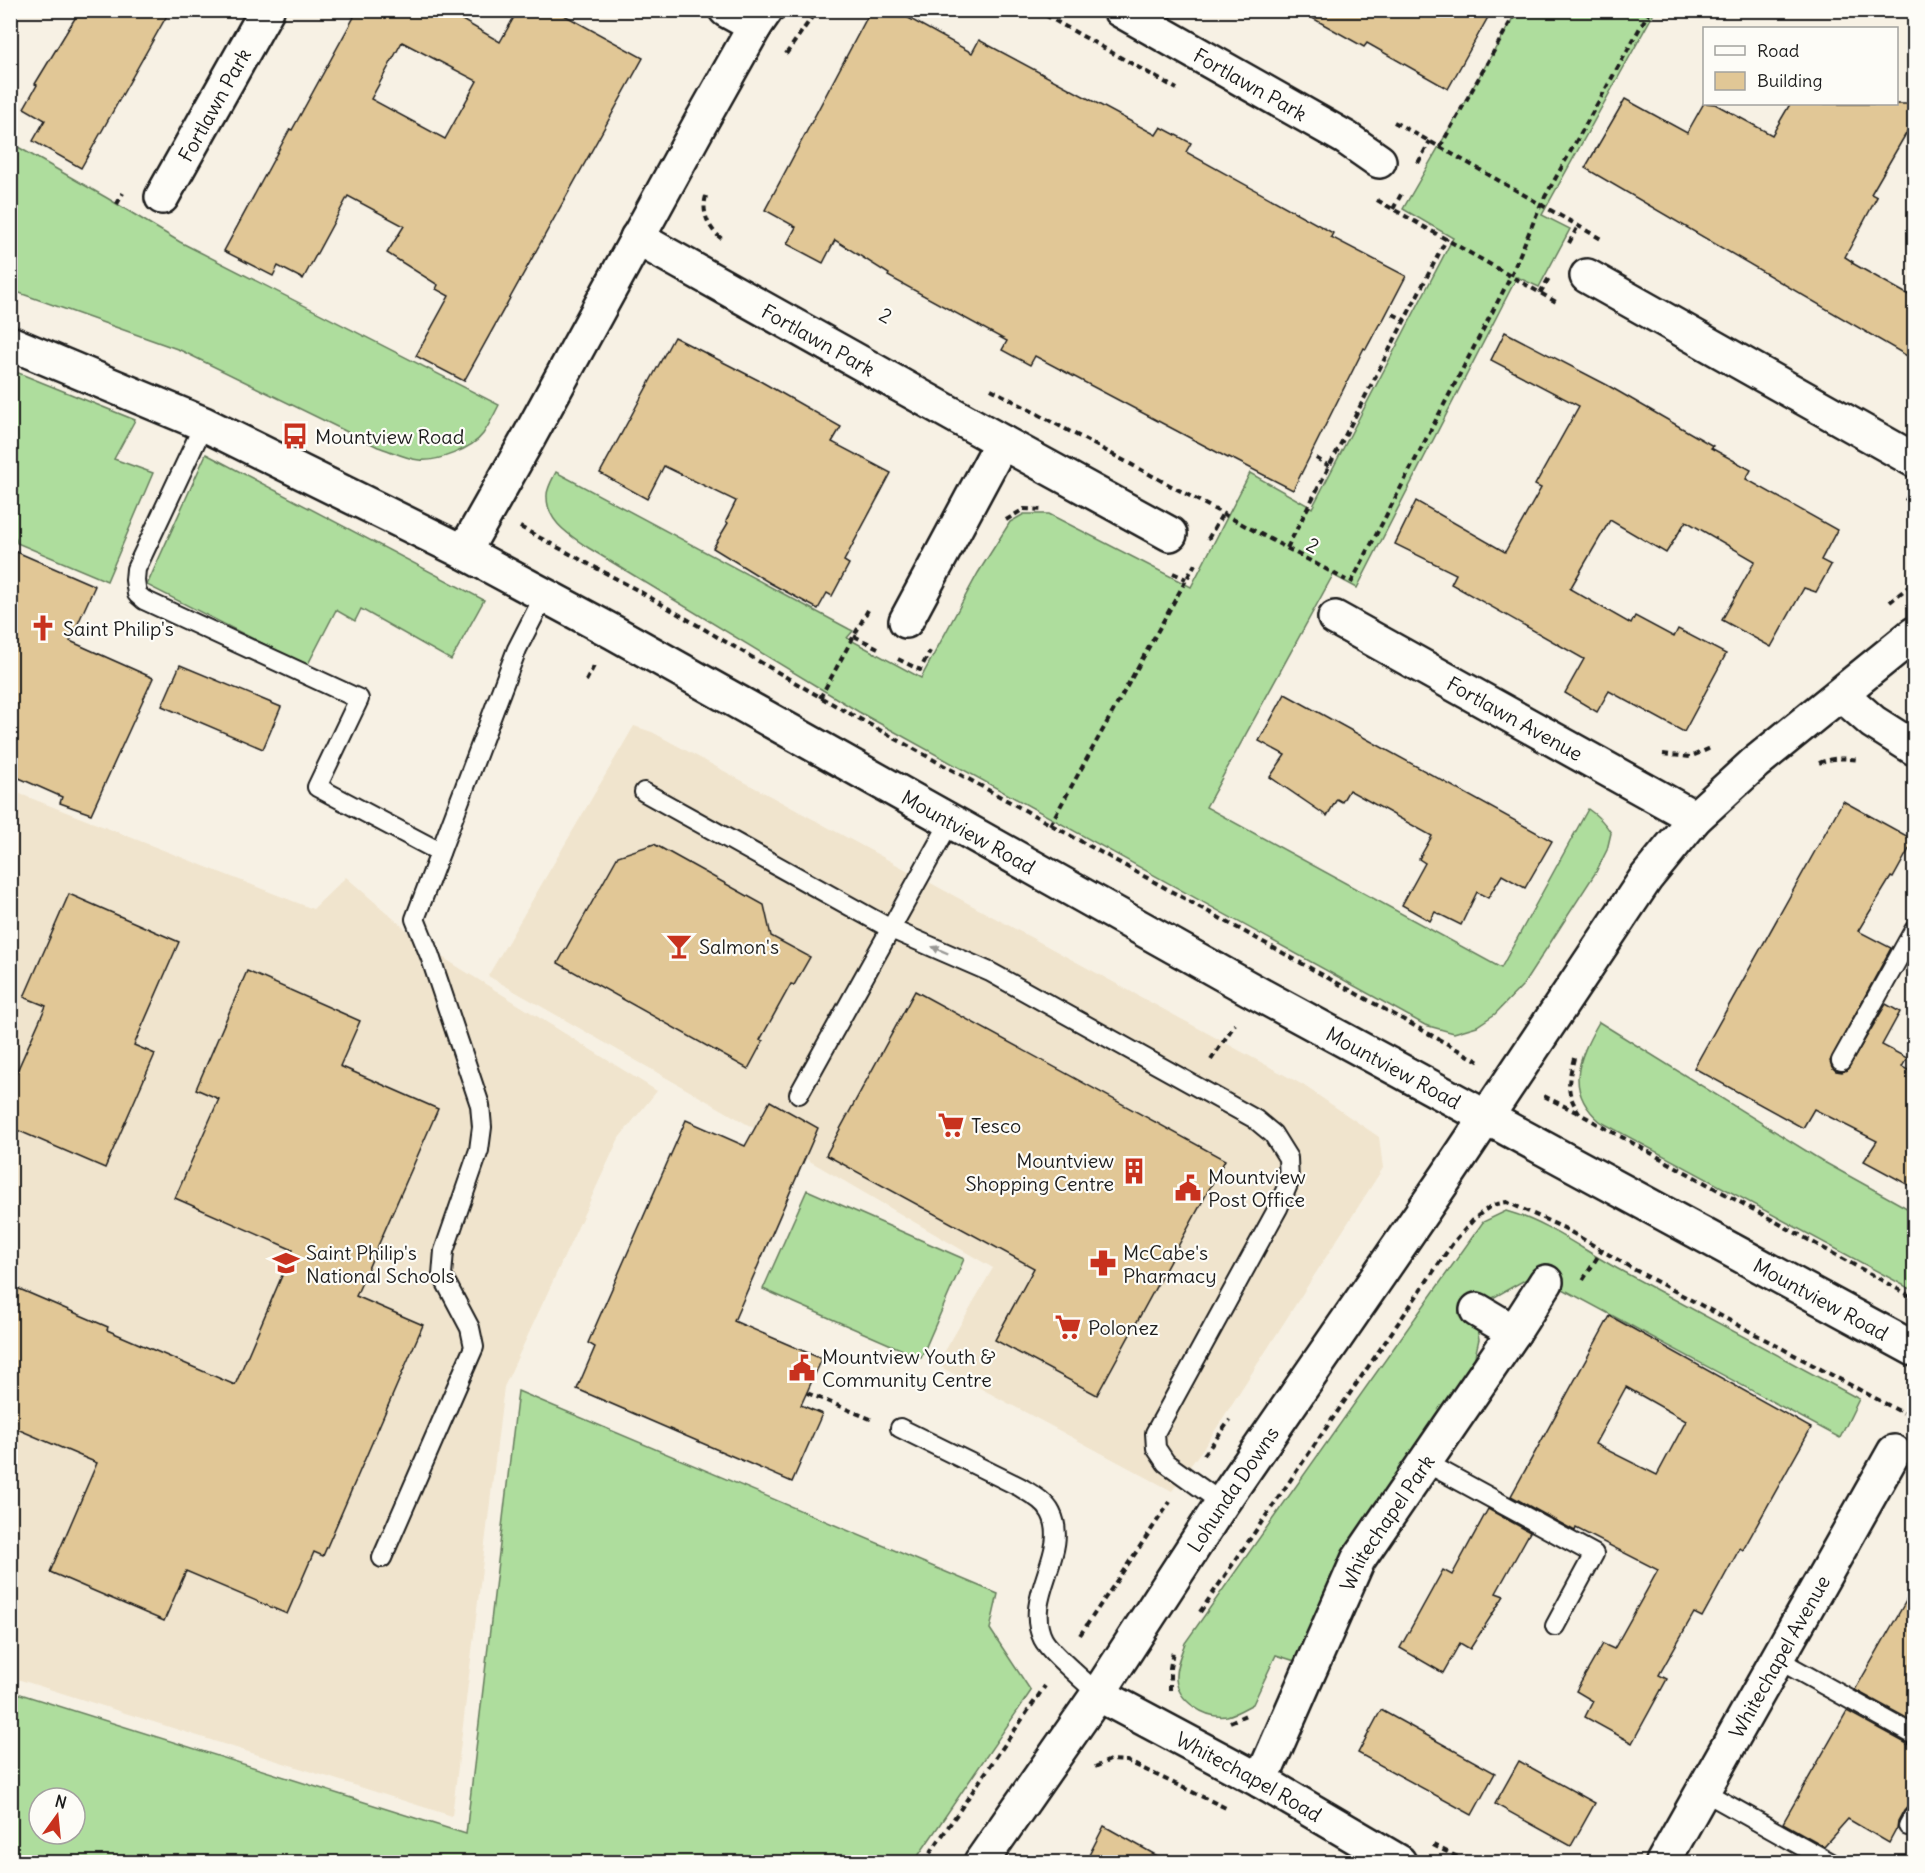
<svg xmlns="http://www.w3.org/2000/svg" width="1925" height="1873" font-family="Delius,sans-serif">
	<rect width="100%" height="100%" fill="#f7f1e4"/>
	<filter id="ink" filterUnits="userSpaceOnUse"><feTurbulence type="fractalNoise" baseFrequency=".0167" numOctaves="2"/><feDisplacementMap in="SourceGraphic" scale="12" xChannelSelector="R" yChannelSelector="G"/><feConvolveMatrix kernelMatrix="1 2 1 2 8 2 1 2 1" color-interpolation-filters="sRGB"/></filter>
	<g filter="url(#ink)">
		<g fill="#f0e4cd">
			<path d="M634,726l18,6 651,353 76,52 4,31 -176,275 -35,48 -235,-126 56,-97 -272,-159 -233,-133z"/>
			<path d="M10,790l303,119 33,-32 80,70 231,144 -38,47 -115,249 -52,429 -441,-139z"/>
		</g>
		<g fill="#aedd9d" stroke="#657c5c" stroke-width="1.5" fill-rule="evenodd">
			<path d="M1517,11h138l-113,204 28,14 -31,58 -22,-10 -160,311 -24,-13 -127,232 295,161 87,-159c10,7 17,13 23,24l-4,17 -11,22 -73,113 -28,29 -18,12 -23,7 -29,-8 -566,-313 -272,-165c-19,-13 -41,-26 -40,-52 0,-7 6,-17 9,-23l293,157 4,2 -6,7 74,40 57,-105 32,-51 14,-8h25l142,73 59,-114 62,35 141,-270 -50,-29z"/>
			<path d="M11,143l96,55 73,44 319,163c-5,10 -10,20 -16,29 -11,15 -46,28 -64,26 -13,-1 -28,-9 -41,-13l-198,-97 -169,-60z"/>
			<path d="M11,370l124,50 -21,39 39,14 -46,108 -90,-38 -7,-22z"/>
			<path d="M206,454l278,146 -33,60 -90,-51 -6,12 -19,-11 -29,56 -160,-81z"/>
			<path d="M1599,1022l225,140 90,50v79l-313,-169c-37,-31 -23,-63 -2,-100z"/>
			<path d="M807,1190l157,69 -43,99 -158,-69z"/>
			<path d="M1506,1211c41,11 75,38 112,58 81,44 161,87 241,130l-19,39 -292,-157 -18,-4 -41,23 -15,14 5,25 -5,22 -106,153 -73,147 -19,-6 -23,49c-8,4 -17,10 -26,12 -22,3 -49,-15 -51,-37 -1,-12 5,-25 9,-36l298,-421z"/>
			<path d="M518,1391l480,203 -8,35 41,62 -117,171h-903v-171l455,143zM39,1798h36v36h-36z"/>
		</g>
		<g fill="#e1c796" stroke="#1c1c1c" stroke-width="1.5" fill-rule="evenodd">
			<path d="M80,10h90l-89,158 -48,-27 12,-21 -21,-12 13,-23 -2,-1z"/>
			<path d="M342,10h103l55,32 18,-32h37l88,48 -179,323 -48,-25 33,-60 -13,-7 2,-4 -51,-32 17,-27 -56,-30 -45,83 -25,-13 -5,10 -49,-25 66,-122 2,1 62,-113zM402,42l75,39 -32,58 -74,-40z"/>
			<path d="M871,10h23l78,43 7,-13 177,95 5,-8 30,16 -5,9 147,81 -2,4 75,39 -25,48 -1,-1 -14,26 -2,-1 -71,142 -64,-33 -1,1 -193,-102 -5,9 -28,-15 5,-9 -119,-65 1,-2 -54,-34 -12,23 -36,-19 9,-17 -31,-17z"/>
			<path d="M1298,10h194l-44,79 -81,-46 -3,4z"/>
			<path d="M1625,99l62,34 17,-30 11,1 57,31 18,-31h124v16l-43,74 6,3 -32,60 8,5 -1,1 62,35v62l-329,-192z"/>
			<path d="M1505,332l102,53 106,61 -2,2 40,22 -5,9 91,51 -16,30 10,5 -15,27 -12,-4 -33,59 -49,-27 33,-59 -69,-40 -20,32 -56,-33 -40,69 61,35 4,-8 39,21 4,-8 48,25 -42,78 -75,-41 -12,21 -32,-19 19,-34 -133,-75 5,-10 -61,-30 21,-43 89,51 36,-64 -6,-3 44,-79 -88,-46z"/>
			<path d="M674,337l86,44 81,46 -9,15 59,31 -47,88 5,3 -17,32 -5,-3 -9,16 -48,-26 -57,-35 15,-25 -2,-2 10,-20 -72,-35 -17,33 -47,-26z"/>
			<path d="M10,549l85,37 -25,55 83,37 -62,136 -31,-11 2,-6 -52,-23z"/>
			<path d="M180,665l101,42 -18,42 -101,-43z"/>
			<path d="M1285,694l267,147 -27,47 -23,-13 -14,23 -11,-6 -16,33 -26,-13 -5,9 -28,-16 23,-42 -6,-4 13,-23 -83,-46 -7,12 -5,-3 -10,17 -57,-39 15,-22 -26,-14z"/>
			<path d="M1843,801l71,39 -21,38 -2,-1 -33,54 33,17 -61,113 2,6 4,4 6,1 5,-2 39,-66 14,8 -18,33 25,13 -5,9 12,6v115l-50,-27 13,-20 -63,-32 -11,19 -109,-60z"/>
			<path d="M654,844l110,61 7,31 39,21 -16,28 -3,-1 -31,56 3,1 -15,28 -190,-106 60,-107z"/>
			<path d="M69,894l110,48 -45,103 21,9 -50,114 -95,-41v-40l36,-81 -22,-9z"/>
			<path d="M247,971l113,50 -20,45 98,43 -82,187 67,29 -100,231 -9,-4 -27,62 -101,-43 -22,50 -114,-49 47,-109 -87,-37v-141l98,42 -1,3 128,55 58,-135 -118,-52 44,-99 -23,-10z"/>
			<path d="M915,991l310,169 -128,235 -102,-55 39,-72 -208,-113z"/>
			<path d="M770,1101l48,27 -84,193 88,38 -21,46 21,9 -30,68 -215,-93 18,-42 -7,-4 98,-223 59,26z"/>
			<path d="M1610,1316l201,112 -68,122 -3,-2 -38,69 -8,-4 -35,62 8,4 -35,64 -47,-26 8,-16 -17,-10 27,-47 11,5 44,-79 -82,-42 -1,3 -64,-35zM1626,1387l60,34 -29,54 -62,-31z"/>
			<path d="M1488,1509l42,23 -34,61 8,3 -34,53 -10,-6 -17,30 -43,-25 43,-78 9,5z"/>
			<path d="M1914,1587v135l-59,-32z"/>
			<path d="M1381,1710l114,63 -23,42 -114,-62z"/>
			<path d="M1847,1711l62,34 5,1v53l-10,11 -6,11 -1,7 -8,15 -41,-24 -24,27 -41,-23z"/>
			<path d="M1519,1761l76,42 -24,43 -76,-42z"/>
			<path d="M1104,1826l66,37h-85z"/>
		</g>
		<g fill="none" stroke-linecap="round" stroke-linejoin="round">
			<g stroke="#1c1c1c" stroke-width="22">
				<g id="lane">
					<path d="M204,424l-68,145 -1,11 2,14 7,6 215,99 -42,88 123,65"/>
					<path d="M644,792l247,137 99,43 265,147 18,15 15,24 1,24 -11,26 -123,225 1,15 10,15 56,40"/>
					<path d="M1841,1061l73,-131"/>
					<path d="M799,1094l151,-272"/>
					<path d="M900,1428l120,59c11,7 25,14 31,26 20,39 -29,84 -8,126 7,14 42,42 55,55"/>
					<path d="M1425,1462l169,92 -39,72"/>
					<path d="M382,1558l92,-211 -4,-19 -28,-53 2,-24 35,-101 3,-23 -2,-22 -50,-149 -15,-37 102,-270 27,-53"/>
					<path d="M1777,1659l137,76"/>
					<path d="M1703,1791l127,71"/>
					<path d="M1908,1826l6,-11"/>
				</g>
			</g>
			<g stroke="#1c1c1c" stroke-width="38">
				<g id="street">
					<path d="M726,10l29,16"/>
					<path id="s1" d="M1120,10l226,128 33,23"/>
					<path id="s2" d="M162,197l105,-187"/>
					<path id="s3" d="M637,238l365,204 168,92"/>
					<path d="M1587,276l327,184"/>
					<path d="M464,552l65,-115 172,-315 54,-96 11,-16"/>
					<path id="s4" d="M1335,618l360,200"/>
					<path d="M906,621l96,-179"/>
					<path d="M1841,694l32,28 41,26"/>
					<path d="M1477,1310l37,22"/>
					<path id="s5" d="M1098,1694l163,87 138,81"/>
					<path id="s6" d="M1261,1781l97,-221 156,-228 32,-50"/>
					<path id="s7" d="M981,1862l117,-168 124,-191 225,-327 199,-298 49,-60 60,-55 159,-129"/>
					<path id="s8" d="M1663,1862l231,-410"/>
				</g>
			</g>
			<g stroke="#1c1c1c" stroke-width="38">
				<g id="secondary">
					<path id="s9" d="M10,343l194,81 260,128 149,80 644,361 657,356"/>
				</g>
			</g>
			<g stroke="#1c1c1c" stroke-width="4" stroke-dasharray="6 4.5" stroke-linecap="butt">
				<path d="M1036,10l141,79"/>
				<path d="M786,54l31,-44"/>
				<path d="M1394,122l46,25 77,-137"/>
				<path d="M1440,147l163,93"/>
				<path d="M1418,163l12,-22"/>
				<path d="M706,196c-5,17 3,33 16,43"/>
				<path d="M1377,200l181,103"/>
				<path d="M117,204l6,-11"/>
				<path d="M1393,209l10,-18"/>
				<path d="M1569,243l9,-17"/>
				<path d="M1540,293l9,-15"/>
				<path d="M1393,314l12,6"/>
				<path d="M991,389l355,191"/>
				<path d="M1316,458l13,8"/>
				<path d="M1905,498l9,6"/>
				<path d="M1006,520l18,-11 19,1"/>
				<path d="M520,527l119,64 181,106 660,365"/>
				<path d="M1208,539l15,-26"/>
				<path d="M1287,548l160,-310"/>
				<path d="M1173,573l13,6"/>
				<path d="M1351,583l159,-305 31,-74 109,-194"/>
				<path d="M1890,602l24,-20"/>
				<path d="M854,636l24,12"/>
				<path d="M898,659l22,11 10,-19"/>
				<path d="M586,681l9,-17"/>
				<path d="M820,698l48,-88"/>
				<path d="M1663,754l27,3 23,-10"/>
				<path d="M1819,763c14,-6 25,-5 40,-3"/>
				<path d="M1050,825l145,-261"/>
				<path d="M1574,1058c-6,25 -9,34 6,56l334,184"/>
				<path d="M1211,1060l24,-36"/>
				<path d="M1544,1096l34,17"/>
				<path d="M1583,1280l19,-30"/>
				<path d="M807,1393l66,27"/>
				<path d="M1204,1455l26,-35"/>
				<path d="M1200,1612l253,-369 22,-25 17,-13 15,-3 57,26 71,42 268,143"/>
				<path d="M1080,1635l90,-133"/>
				<path d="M1170,1690v-22l3,-17"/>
				<path d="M1230,1722l18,-8"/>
				<path d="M1095,1767l15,-7 17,1 101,48"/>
				<path d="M1433,1845l35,17"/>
				<path d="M924,1862l121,-176"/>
				<path d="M1620,1862l5,-9"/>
			</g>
			<use href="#lane" stroke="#fdfcf7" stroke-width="18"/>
			<use href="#street" stroke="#fdfcf7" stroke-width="33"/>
			<use href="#secondary" stroke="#fdfcf7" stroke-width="33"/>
		</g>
		<defs><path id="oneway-solid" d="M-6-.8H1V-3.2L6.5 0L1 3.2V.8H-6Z" transform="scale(1.5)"/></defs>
		<use fill="#989794" href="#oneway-solid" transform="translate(940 950) rotate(-157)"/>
	</g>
	<defs>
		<g id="bus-bare" transform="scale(2.07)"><path d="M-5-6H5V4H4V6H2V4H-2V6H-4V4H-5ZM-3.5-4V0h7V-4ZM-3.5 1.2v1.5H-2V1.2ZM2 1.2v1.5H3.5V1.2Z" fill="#c8321e" stroke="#fdfcf7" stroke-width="2.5" paint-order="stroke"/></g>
		<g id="church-bare" transform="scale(2.07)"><path d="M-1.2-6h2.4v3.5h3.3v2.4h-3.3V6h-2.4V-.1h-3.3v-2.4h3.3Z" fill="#c8321e" stroke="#fdfcf7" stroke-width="2.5" paint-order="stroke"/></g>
		<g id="bar-bare" transform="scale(2.07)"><path d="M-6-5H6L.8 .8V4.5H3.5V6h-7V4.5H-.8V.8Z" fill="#c8321e" stroke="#fdfcf7" stroke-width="2.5" paint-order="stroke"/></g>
		<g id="supermarket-bare" transform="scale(2.07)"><path d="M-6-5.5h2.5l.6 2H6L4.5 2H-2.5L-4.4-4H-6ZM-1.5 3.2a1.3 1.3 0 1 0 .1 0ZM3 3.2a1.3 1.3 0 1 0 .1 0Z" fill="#c8321e" stroke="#fdfcf7" stroke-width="2.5" paint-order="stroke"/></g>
		<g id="building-bare" transform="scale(2.07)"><path d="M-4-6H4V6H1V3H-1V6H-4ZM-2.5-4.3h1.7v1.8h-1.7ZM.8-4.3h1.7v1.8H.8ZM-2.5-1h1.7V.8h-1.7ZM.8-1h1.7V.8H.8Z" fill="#c8321e" stroke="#fdfcf7" stroke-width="2.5" paint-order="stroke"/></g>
		<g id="civic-bare" transform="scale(2.07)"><path d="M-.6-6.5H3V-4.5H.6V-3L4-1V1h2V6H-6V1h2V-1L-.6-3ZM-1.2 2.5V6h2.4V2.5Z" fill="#c8321e" stroke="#fdfcf7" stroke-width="2.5" paint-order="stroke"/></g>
		<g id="school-bare" transform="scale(2.07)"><path d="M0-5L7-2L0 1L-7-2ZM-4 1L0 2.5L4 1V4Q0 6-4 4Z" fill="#c8321e" stroke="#fdfcf7" stroke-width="2.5" paint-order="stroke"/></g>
		<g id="pharmacy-bare" transform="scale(2.07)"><path d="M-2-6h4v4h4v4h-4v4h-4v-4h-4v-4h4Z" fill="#c8321e" stroke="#fdfcf7" stroke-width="2.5" paint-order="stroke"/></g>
	</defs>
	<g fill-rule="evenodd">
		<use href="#bus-bare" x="295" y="436"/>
		<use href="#church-bare" x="43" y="628"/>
		<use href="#bar-bare" x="679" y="946"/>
		<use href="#supermarket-bare" x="951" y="1125"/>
		<use href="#building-bare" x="1134" y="1171"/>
		<use href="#civic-bare" x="1188" y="1188"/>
		<use href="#school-bare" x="286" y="1263"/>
		<use href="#pharmacy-bare" x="1103" y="1263"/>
		<use href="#supermarket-bare" x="1068" y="1327"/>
		<use href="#civic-bare" x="802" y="1368"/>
	</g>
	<g text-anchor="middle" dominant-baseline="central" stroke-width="4.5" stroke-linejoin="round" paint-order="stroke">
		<g font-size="20" fill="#1c1c1c" stroke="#fdfcf7">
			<text stroke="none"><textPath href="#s1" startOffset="150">Fortlawn Park</textPath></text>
			<text stroke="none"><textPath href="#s2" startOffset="106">Fortlawn Park</textPath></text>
			<text transform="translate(886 315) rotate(29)">2</text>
			<text stroke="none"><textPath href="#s3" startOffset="208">Fortlawn Park</textPath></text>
			<text transform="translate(1313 545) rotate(28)">2</text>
			<text stroke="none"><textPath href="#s4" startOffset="206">Fortlawn Avenue</textPath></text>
			<text stroke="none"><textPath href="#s9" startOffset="1077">Mountview Road</textPath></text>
			<text stroke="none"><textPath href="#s9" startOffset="1563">Mountview Road</textPath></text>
			<text stroke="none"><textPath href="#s9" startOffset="2049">Mountview Road</textPath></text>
			<text stroke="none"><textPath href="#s7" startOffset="450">Lohunda Downs</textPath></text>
			<text stroke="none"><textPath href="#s6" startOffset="288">Whitechapel Park</textPath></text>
			<text stroke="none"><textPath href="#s8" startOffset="236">Whitechapel Avenue</textPath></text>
			<text stroke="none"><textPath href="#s5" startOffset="172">Whitechapel Road</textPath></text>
		</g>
		<g font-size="20" fill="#1c1c1c" stroke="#fdfcf7" text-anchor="start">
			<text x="315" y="436">Mountview Road</text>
			<text x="63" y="628">Saint Philip's</text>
			<text x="699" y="946">Salmon's</text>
			<text x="971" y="1125">Tesco</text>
			<text x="1114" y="1160" text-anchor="end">Mountview<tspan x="1114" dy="23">Shopping Centre</tspan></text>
			<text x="1208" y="1176">Mountview<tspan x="1208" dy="23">Post Office</tspan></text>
			<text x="306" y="1252">Saint Philip's<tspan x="306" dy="23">National Schools</tspan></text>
			<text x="1123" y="1252">McCabe's<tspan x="1123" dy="23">Pharmacy</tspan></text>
			<text x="1088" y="1327">Polonez</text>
			<text x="822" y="1356">Mountview Youth &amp;<tspan x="822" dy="23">Community Centre</tspan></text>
		</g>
	</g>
	<rect width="1925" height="1873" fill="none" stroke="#fdfcf7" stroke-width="36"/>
	<rect x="18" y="18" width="1889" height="1837" fill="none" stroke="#1c1c1c" stroke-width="2" filter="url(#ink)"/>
	<rect x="1703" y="27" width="195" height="78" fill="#fdfcf7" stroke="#a3a29f" stroke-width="1.5"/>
	<rect x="1715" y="46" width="30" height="9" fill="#fdfcf7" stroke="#a3a29f" stroke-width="1.5"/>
	<text x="1757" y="57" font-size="18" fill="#1c1c1c">Road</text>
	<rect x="1715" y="72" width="30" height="18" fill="#e1c796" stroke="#a3a29f" stroke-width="1.5"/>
	<text x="1757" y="87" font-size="18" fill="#1c1c1c">Building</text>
	<g transform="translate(57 1816) rotate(15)"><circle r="28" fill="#fdfcf7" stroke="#a3a29f" stroke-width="1.5"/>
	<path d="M0-4.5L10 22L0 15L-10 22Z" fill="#c8321e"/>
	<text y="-9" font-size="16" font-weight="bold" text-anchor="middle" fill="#1c1c1c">N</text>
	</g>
</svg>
